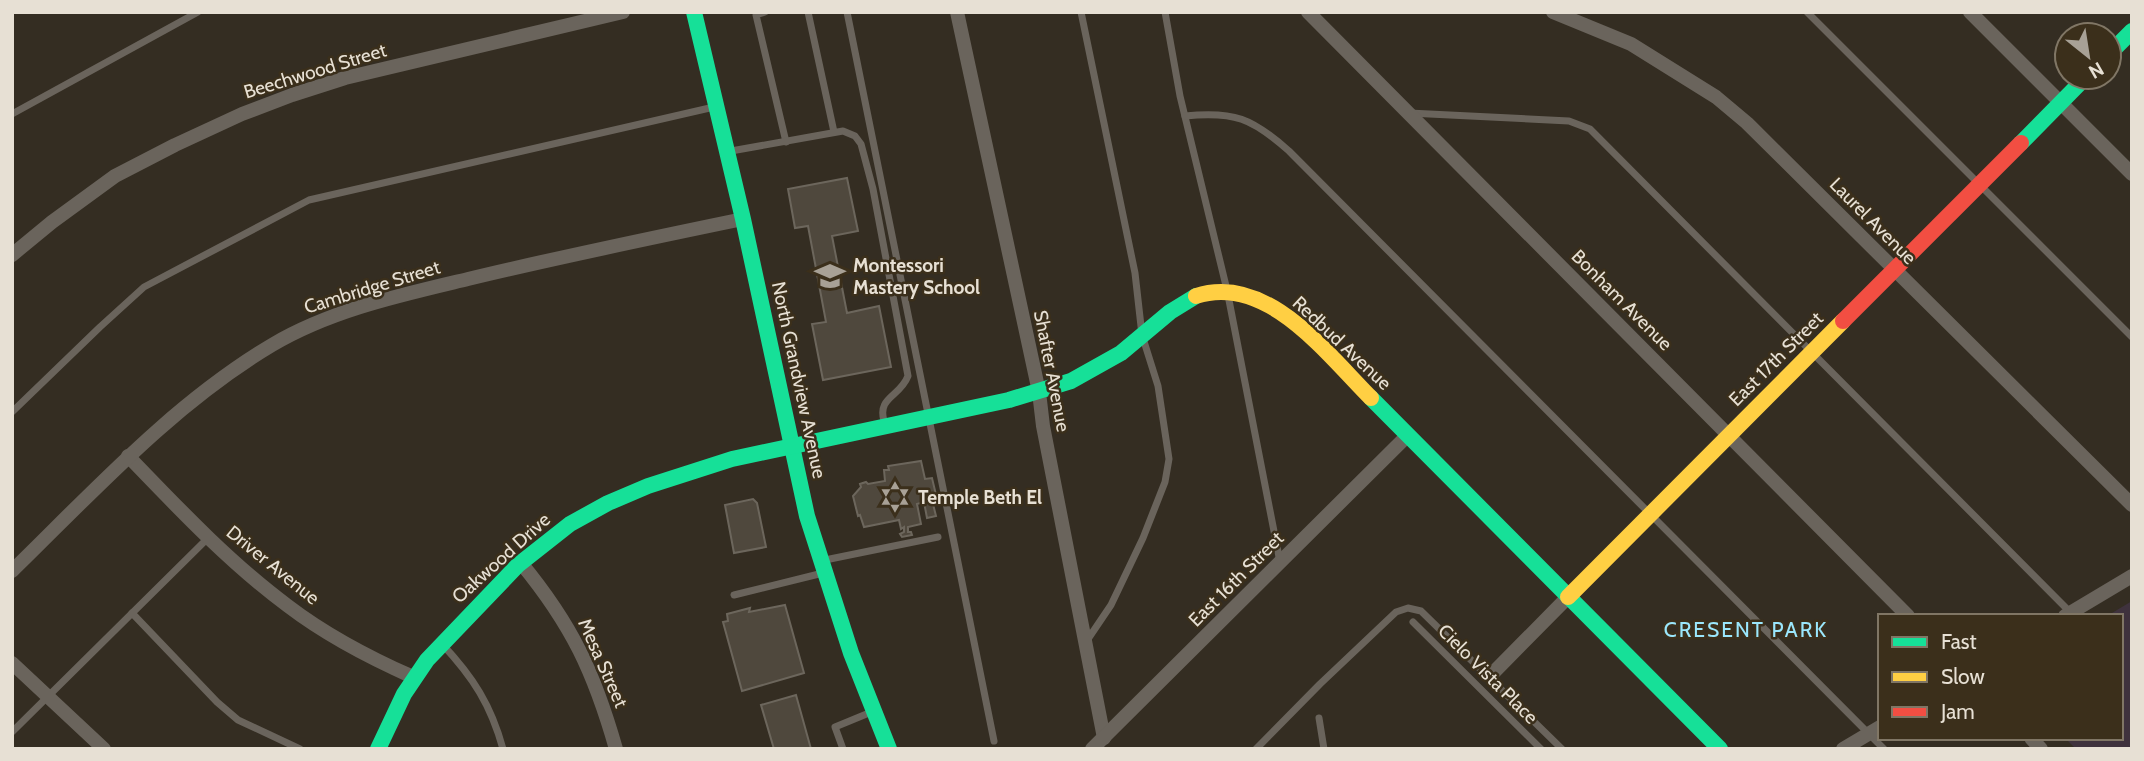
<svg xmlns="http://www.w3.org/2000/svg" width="2144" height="761" font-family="Cabin,sans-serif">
	<rect width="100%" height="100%" fill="#342d22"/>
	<path fill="#3f323d" d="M2132,601v148h-56l-11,-11h56v-122h-14z"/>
	<g fill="#4f483d" stroke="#6c665c" stroke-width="2">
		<path d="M847,178l11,53 -26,5 15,77 32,-7 12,61 -68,13 -11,-56 14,-2 -18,-96 -13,2 -7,-39z"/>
		<path d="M921,461l4,18 7,-1 5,21 -5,1 4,16 -9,2 -3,-16 -7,2 4,20 -13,3v5h3l1,3 -10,2 -2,-3 4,-2v-5l-3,2 -2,-9 -35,7 -4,-12 -2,1 -5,-20 8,-9 -1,-3 6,-2 2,2 17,-3 -1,-11h5l-1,-4z"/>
		<path d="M753,499l4,4 9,44 -32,6 -9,-48z"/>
		<path d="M785,605l19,68 -62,18 -19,-69 5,-1 -1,-7 23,-6 -1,4z"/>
		<path d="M796,695l15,54h-37l-13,-44z"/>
	</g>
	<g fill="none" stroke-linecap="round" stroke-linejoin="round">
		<g stroke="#6a645c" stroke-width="7">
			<path d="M765,12l-9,3 30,127"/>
			<path d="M808,12l26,120"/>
			<path d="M847,12l147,729"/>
			<path d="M1081,12l54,261 7,62 16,51 11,73 -4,23 -22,56 -32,67 -25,37"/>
			<path d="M1165,12l15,84 47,194 53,272"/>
			<path d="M1807,12l325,325"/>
			<path d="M1409,113l160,8 21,8 480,483"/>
			<path d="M12,114l186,-102"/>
			<path d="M1185,116c49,-5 67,2 104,35l595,598"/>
			<path d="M731,151l112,-20 12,5 6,8 12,45 35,187c-8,21 -31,21 -24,45"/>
			<path d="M12,412l88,-85 44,-40 165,-87 405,-93"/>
			<path d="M825,560l113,-23"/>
			<path d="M734,595l89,-22"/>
			<path d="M132,613l85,89 21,18 62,29"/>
			<path d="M1413,622l128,127"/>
			<path d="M442,644c31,33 49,61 61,105"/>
			<path d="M1319,718l5,31"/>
			<path d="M12,732l196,-194"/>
			<path d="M843,749l-8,-22 34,-14"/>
			<path d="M1256,749l64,-65 76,-72 12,-4 13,3 141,138"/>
		</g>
		<g stroke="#6a645c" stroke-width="14">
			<path d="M957,12l82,380 4,34 61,312"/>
			<path d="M1308,12l600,604"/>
			<path d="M1553,12l78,32 85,53 31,26 385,382"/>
			<path d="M1970,12l162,162"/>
			<path d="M12,255l40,-33 63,-46 60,-31 67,-31 50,-19 53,-17 278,-66"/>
			<path d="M128,456c51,53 102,107 160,150 38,29 82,52 125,71"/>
			<path d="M521,563c51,62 73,109 95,186"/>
			<path d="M12,571c82,-80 161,-167 260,-226 59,-35 129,-50 196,-66 91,-22 183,-41 275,-60"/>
			<path d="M2065,616l67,-40"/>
			<path d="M12,663l92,86"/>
			<path d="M1495,671l73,-74"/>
			<path d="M2031,738l10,11"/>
			<path d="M1092,749l315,-313"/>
			<path d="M1843,749l37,-22"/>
		</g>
		<g stroke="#16e098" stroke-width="16">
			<path d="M694,12l49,207 64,297 44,137 38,96"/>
			<path d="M2109,54l23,-23"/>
			<path d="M2021,143l65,-66"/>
			<path d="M1371,398l349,351"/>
			<path d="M378,749l26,-55 23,-34 91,-95 52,-41 38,-21 40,-17 84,-27 277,-59 62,-19 50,-28 49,-41 26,-16"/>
		</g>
		<g stroke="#ffcf43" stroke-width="16">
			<path d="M1196,296c71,-23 130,57 175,102"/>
			<path d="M1568,597l275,-276"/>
		</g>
		<path stroke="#f24e42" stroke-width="16" d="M1843,321l178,-178"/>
	</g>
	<defs>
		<g id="school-bare" transform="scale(2.415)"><path d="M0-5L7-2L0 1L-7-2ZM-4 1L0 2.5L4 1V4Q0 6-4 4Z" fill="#a8a196" stroke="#3b2f1b" stroke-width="2.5" paint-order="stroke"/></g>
		<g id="synagogue-bare" transform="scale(2.415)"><path d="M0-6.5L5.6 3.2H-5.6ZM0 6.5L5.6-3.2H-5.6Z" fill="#a8a196" stroke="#3b2f1b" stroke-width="2.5" paint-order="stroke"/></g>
	</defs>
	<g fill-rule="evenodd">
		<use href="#school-bare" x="830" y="276"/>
		<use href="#synagogue-bare" x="895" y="497"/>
	</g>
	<g text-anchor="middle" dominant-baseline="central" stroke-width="5" stroke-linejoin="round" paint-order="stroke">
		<g font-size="19" fill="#e7e0d4" stroke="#3b2f1b">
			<text transform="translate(315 71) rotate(-17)">Beechwood Street</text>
			<text transform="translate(1873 221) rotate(45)">Laurel Avenue</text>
			<text transform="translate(372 287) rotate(-17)">Cambridge Street</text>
			<text transform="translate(1622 300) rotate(45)">Bonham Avenue</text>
			<text transform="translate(1342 343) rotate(43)">Redbud Avenue</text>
			<text transform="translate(1776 359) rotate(-45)">East 17th Street</text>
			<text transform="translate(1052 371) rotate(79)">Shafter Avenue</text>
			<text transform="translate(799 380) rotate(78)">North Grandview Avenue</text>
			<text transform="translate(501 558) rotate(-42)">Oakwood Drive</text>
			<text transform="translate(273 565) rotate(39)">Driver Avenue</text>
			<text transform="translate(1236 579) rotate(-45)">East 16th Street</text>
			<text transform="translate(603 663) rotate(66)">Mesa Street</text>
			<text transform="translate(1488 674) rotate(45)">Cielo Vista Place</text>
		</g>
		<g font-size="19" font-weight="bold" fill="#e7e0d4" stroke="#3b2f1b" text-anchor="start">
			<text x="853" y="265">Montessori<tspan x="853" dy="22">Mastery School</tspan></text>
			<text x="918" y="497">Temple Beth El</text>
		</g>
		<g font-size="21" letter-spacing="2" fill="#9be7fc" stroke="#3b2f1b">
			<text x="1746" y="629">CRESENT PARK</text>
		</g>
	</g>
	<rect width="2144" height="761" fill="none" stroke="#e7e0d4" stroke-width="28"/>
	<rect x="1878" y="614" width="245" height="126" fill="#3b2f1b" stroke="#807665" stroke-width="2"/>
	<rect x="1892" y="637" width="35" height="10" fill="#16e098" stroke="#807665" stroke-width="2"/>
	<text x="1941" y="649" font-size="21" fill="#e7e0d4">Fast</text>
	<rect x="1892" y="672" width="35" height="10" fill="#ffcf43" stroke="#807665" stroke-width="2"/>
	<text x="1941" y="684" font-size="21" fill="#e7e0d4">Slow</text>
	<rect x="1892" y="707" width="35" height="10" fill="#f24e42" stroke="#807665" stroke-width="2"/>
	<text x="1941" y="719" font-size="21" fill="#e7e0d4">Jam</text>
	<g transform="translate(2088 56) rotate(150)"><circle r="33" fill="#3b2f1b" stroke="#807665" stroke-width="2"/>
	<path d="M0-5L12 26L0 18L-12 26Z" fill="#a8a196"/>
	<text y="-10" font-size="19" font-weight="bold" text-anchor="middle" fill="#e7e0d4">N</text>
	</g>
</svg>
